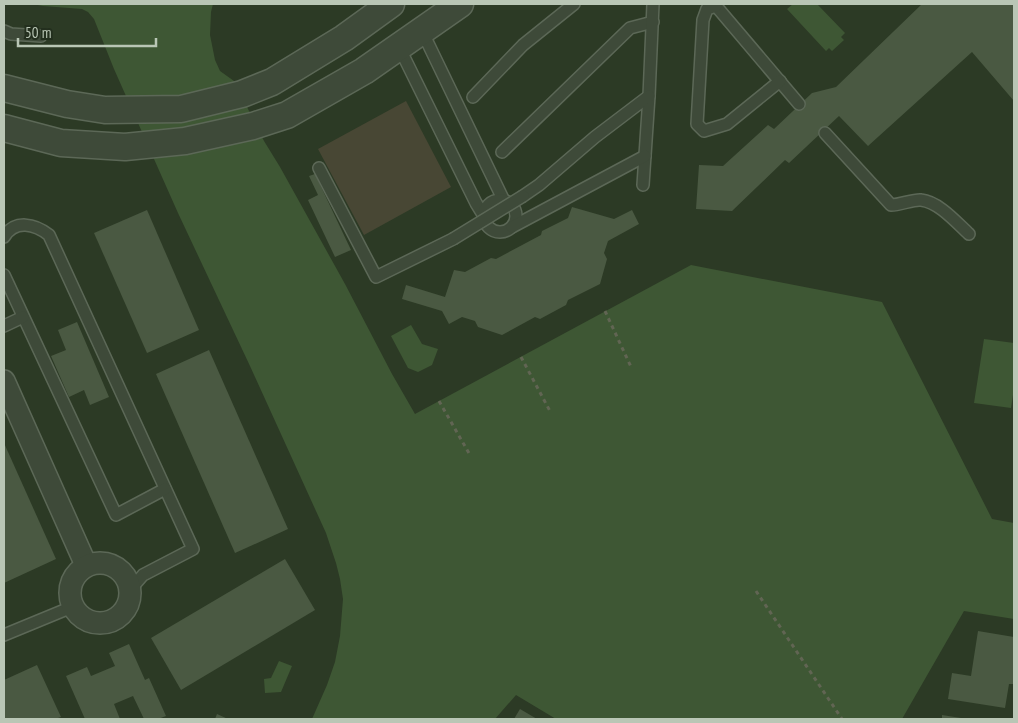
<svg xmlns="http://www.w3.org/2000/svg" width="1018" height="723" font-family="'PT Sans Narrow',sans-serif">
	<rect width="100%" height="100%" fill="#2c3a25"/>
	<path fill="#484734" d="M406,101l45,86 -87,48 -46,-86z"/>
	<g fill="#3e5734">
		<path d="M32,4h181l-2,8 -1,23 5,25 5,11 14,10 30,60 16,26 65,117 47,90 23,40 276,-149 191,37 110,217 22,4v96l-50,-8 -62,108h-346l-40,-24 -21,24h-183l15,-34 8,-23 5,-26 3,-37 -3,-20 -4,-16 -10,-30 -76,-167 -72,-153 -64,-144 -20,-50 -6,-7 -6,-3 -39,-3z"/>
		<path d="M793,4h24l28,29 -4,4 3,3 -12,11 -3,-3 -3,3 -39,-42z"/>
		<path d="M411,325l11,19 16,5 -6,16 -14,7 -10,-4 -17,-32z"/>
		<path d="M984,339l30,4v52h-1l-2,13 -37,-5z"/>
		<path d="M279,661l13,5 -11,26 -16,1 -1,-14 7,-1z"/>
	</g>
	<g fill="#4a5942">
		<path d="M922,4h92v97l-42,-49 -104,94 -29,-30 -50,47 -4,-3 -53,51 -36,-2 3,-44 24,1 45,-41 6,4 38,-36 24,-6z"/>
		<path d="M315,174l36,76 -16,7 -27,-57 10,-5 -9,-19z"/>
		<path d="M572,207l42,12 18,-9 7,14 -31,17 -4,12 3,6 -7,25 -32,16 -2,5 -26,14 -5,-2 -33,18 -24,-8 -3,-6 -13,-4 -13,7 -7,-13 -40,-12 4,-14 39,12 9,-27 11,2 26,-14 5,1 45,-24 1,-4 26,-13z"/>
		<path d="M147,210l52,120 -52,23 -53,-120z"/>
		<path d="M77,322l32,75 -19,8 -6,-15 -15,7 -18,-41 15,-6 -8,-20z"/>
		<path d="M209,350l79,179 -53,24 -79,-179z"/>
		<path d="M4,443l52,116 -52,24z"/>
		<path d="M285,559l30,51 -134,80 -30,-52z"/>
		<path d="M978,631l36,6v47h-5l-4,24 -57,-9 4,-26 19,3z"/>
		<path d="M129,644l16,36 4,-2 17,38 -8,3h-14l-11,-23 -19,8 6,15h-35l-19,-43 21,-9 4,9 24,-10 -6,-13z"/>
		<path d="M37,665l24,52 -6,2h-51v-39z"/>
		<path d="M520,709l17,10h-23z"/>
		<path d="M217,714l11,5h-13z"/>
		<path d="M942,715l19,3v1h-19z"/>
	</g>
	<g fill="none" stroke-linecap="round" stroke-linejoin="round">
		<g stroke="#5c6857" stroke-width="14">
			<g id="service">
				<path d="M716,4v2l83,98"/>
				<path d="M716,6l-9,3 -4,11 -6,104 7,7 23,-7 53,-43"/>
				<path d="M4,31l7,3 30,2"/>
				<path d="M422,31l82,170"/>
				<path d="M399,47l77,156 8,13"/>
				<path d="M473,97l50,-52 51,-41"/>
				<path d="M825,133l66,72c9,0 23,-6 30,-5 18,2 35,22 48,34"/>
				<path d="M502,152l128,-124 23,-6"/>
				<path d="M319,168l57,109 77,-38"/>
				<path d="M643,185l6,-89 4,-92"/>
				<path d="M523,196l16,-11 56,-48 54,-41"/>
				<circle cx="500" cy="216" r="16"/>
				<path d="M512,227l133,-71"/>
				<path d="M4,237c11,-18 31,-13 45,-2l144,314 -50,26 -13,15"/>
				<path d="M4,275l112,240 49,-26"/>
				<path d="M4,326l19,-9"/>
				<path d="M4,635l68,-28"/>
			</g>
		</g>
		<g stroke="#5c6857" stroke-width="24">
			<g id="minor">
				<path d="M4,381l82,184"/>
				<circle cx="100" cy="593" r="30"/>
			</g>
		</g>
		<g stroke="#5c6857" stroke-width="29">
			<g id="tertiary">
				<path d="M4,88l63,16 38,6 76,-1 61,-15 30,-12 72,-44 47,-34"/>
				<path d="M4,128l57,15 64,4 60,-6 68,-15 34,-11 77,-44 96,-67"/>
			</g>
		</g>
		<g stroke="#616553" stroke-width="3" stroke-dasharray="4 4" stroke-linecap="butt">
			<path d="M605,311l27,58"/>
			<path d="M521,357l30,56"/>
			<path d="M439,401l31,54"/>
			<path d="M756,591l86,128"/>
		</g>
		<use href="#service" stroke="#3e4a39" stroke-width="11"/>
		<use href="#minor" stroke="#3e4a39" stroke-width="21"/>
		<use href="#tertiary" stroke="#3e4a39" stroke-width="26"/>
		<g stroke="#5c6857" stroke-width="14" stroke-linecap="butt">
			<path id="service-bridge" d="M453,239l70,-43"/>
		</g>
		<use href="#service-bridge" stroke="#3e4a39" stroke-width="11"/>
	</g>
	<rect width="1018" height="723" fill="none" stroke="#b9c6b5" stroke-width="10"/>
	<path d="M18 38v8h138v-8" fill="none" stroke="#b9c6b5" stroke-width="2.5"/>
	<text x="25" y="38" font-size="15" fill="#b9c6b5" stroke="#232f1e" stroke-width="4" paint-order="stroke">50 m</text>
</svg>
